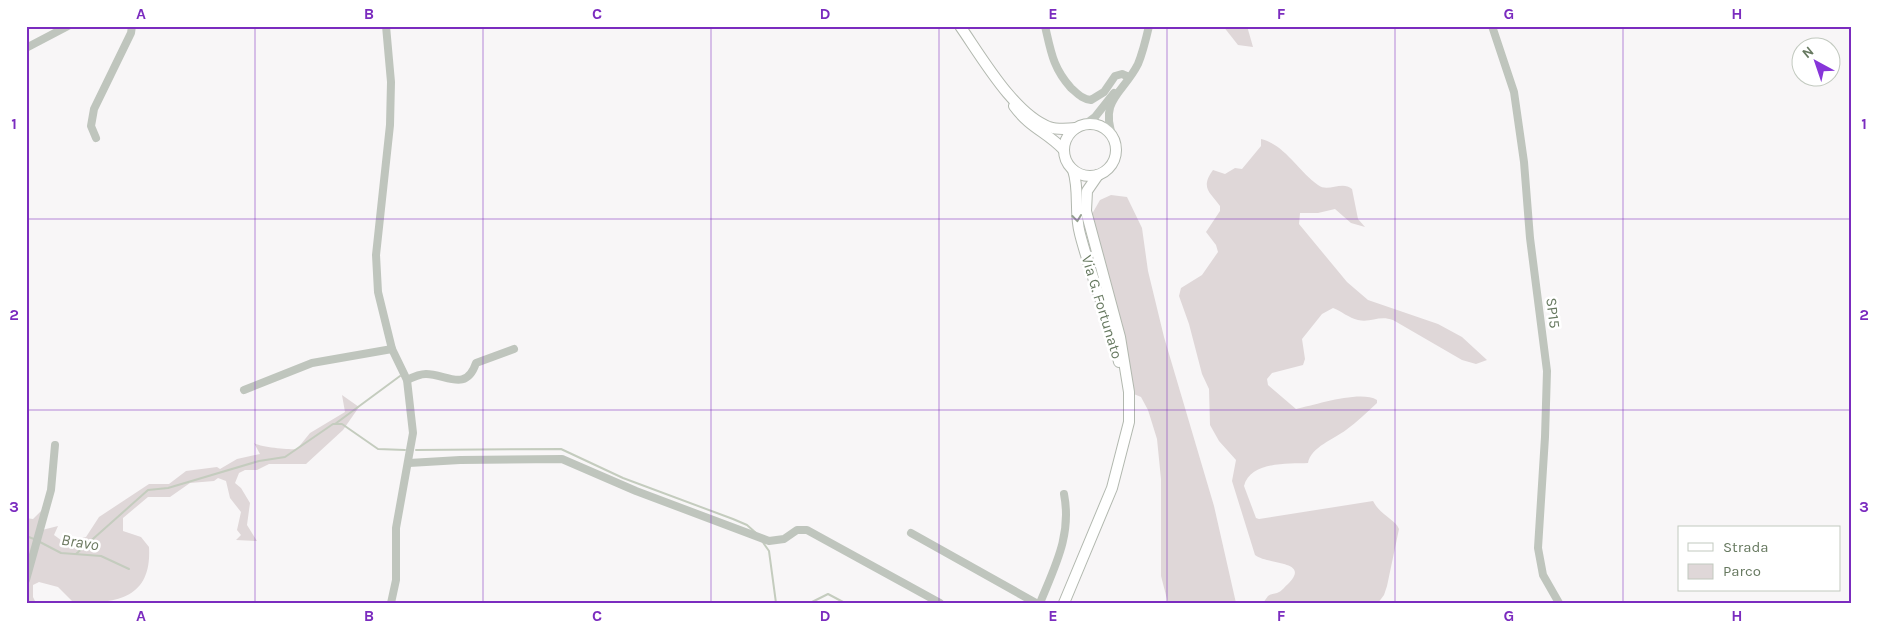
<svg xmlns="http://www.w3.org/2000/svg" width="1878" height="629" font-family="Karla,sans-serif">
	<rect width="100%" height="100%" fill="#f8f6f7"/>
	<g fill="#dfd7d8">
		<path d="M1223,26h24l6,21 -15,-2z"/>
		<path d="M1261,139c24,6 37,32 57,46 10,8 24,-5 34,4l6,30 7,8 -14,-4 -16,-14 -17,4h-18l-1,11 48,58 21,18 70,24 24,13 25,23 -11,4 -14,-4 -69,-40c-14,-5 -22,3 -35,0 -9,-2 -17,-9 -25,-12l-11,6 -20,25 3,20 -2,6 -31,8 -5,6 1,6 28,24c20,-4 64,-19 81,-9v3c-10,9 -20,19 -31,27 -12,9 -35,17 -38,33 -20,1 -58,-2 -64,23l12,32 3,1 114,-18c8,15 22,18 26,28l-12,57 -3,9 -6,8h-115l5,-7c4,-3 8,-2 11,-4 3,-1 6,-6 9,-8 24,-24 -21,-19 -33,-29l-23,-74 4,-21 -17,-19 -9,-16 -1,-36 -7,-15 -13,-50 -10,-28 2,-8 21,-13 16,-23 -2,-7 -10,-13 14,-21v-5c-10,-14 -20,-18 -7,-36l12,4 10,-6 7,1 19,-23z"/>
		<path d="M1111,195l16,2 15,31 6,43 16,66 50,169 22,97h-68l-7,-27v-97l-4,-40 -9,-29 -7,-13 -12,-5 -41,-171 12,-21z"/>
		<path d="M342,395l17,12 -16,23 -37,34h-37l-12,6h-12l-6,3 -4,10 6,5 9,15 -3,22 10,16 -21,-1 5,-5 -4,-5 4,-18 -11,-14 -4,-17 -8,-3 -4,3 -24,2 -20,14h-22l-25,21v13l18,6 8,10c3,52 -33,56 -75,56l-16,-16 -19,-5 -6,3v12l3,6h-10v-26l4,-19h-4v-40l7,1 9,-9v20l16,-4 -4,9 11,8 21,-6 13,-20 50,-33h20l17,-13 31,-4 3,2 17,-10 23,-5 -6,-11c5,4 37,7 43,6l13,-16 35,-21z"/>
	</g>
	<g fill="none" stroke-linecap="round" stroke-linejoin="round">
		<g stroke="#c4ccbe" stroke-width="2">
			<path d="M335,424l65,-48"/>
			<path d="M416,450l145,-1 62,29 110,41 14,6 9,8"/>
			<path d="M26,536l8,3"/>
			<path d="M38,541l23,12 40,3 28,13"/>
			<path d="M762,541l7,10 7,52"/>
			<path d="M76,554l72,-64 20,-2 91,-27 26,-4 48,-33h9l36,25 27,1"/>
			<path d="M810,603l18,-9 17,9"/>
		</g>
		<g stroke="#b2b8af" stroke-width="12">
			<g id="major">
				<path d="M960,26c21,30 54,88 89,101 9,3 18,2 27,1"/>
				<path d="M1014,106c17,23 32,25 50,44"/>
				<circle cx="1090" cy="150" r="26"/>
				<path d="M1073,170c7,21 1,43 7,64 11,43 29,85 39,128"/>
				<path d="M1064,603l48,-115 17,-66v-30l-9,-55 -34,-126 1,-20 11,-16"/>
			</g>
		</g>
		<g stroke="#bfc5bd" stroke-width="8">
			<path d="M386,26l5,56 -1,43 -14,130 2,37 14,57 15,31 6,53 -17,95v52l-5,23"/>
			<path d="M1045,26c6,26 8,42 26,62 7,6 11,11 20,12l13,-8 11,-16 7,-2 7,3"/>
			<path d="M1492,26l22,66 10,70 6,76 17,133 -2,66 -7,111 5,27 16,28"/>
			<path d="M26,48l42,-22"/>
			<path d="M1087,123l8,-6 19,-24"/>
			<path d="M1113,137c-14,-38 10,-43 25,-73 5,-12 8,-25 11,-38"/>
			<path d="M96,138l-5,-12 3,-17 37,-76 1,-7"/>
			<path d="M407,380c6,-3 12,-6 19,-6 20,0 40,19 50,-11l38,-14"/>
			<path d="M244,390l68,-27 80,-14"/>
			<path d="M409,463l51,-3 102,-1 74,32 133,50 15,-2 13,-9h10l133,73"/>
			<path d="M911,533l125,70"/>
			<path d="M26,580l25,-90 4,-45"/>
			<path d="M1040,603c15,-37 32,-68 24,-109"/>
		</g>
		<use href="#major" stroke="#fff" stroke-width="10"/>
	</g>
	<defs><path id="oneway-chevron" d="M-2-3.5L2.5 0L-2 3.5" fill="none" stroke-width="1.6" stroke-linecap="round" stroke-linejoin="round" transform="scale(1.25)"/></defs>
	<use stroke="#95a190" href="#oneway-chevron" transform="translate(1077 218) rotate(83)"/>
	<path fill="none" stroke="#7b2cbf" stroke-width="1" stroke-opacity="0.55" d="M255,26v577M483,26v577M711,26v577M939,26v577M1167,26v577M1395,26v577M1623,26v577M26,219h1826M26,410h1826"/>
	<g text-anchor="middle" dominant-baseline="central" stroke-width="5" stroke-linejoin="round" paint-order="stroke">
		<g font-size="15" fill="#677960" stroke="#fff">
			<text transform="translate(1102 307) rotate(73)">Via G. Fortunato</text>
			<text transform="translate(1553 313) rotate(83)">SP15</text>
		</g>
		<g font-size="16" font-style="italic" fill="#6c7960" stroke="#fff">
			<text transform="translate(80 542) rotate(9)">Bravo</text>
		</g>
	</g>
	<rect width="1878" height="629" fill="none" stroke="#ffffff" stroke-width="55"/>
	<rect x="1678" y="526" width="162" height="65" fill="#ffffff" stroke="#c2c9bf"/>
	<rect x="1688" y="543" width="25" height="8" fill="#ffffff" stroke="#c2c9bf"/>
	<text x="1723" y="552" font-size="15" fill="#677960">Strada</text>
	<rect x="1688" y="564" width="25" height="15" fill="#dfd7d8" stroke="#c2c9bf"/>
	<text x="1723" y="576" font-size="15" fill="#677960">Parco</text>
	<g transform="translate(1816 62) rotate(320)"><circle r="24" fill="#ffffff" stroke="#c2c9bf"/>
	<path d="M0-4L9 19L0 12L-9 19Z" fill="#8735d9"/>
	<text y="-8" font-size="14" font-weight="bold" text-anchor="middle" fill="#677960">N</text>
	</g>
	<rect x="28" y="28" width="1822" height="574" fill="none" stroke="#7b2cbf" stroke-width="2"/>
	<g font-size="16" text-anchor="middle" font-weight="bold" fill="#7b2cbf">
		<text x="141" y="19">A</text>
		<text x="369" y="19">B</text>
		<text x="597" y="19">C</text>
		<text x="825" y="19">D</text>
		<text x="1053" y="19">E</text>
		<text x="1281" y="19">F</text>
		<text x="1509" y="19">G</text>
		<text x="1737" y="19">H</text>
		<text x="14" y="129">1</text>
		<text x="1864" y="129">1</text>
		<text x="14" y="320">2</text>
		<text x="1864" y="320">2</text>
		<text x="14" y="512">3</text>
		<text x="1864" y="512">3</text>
		<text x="141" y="621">A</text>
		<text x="369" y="621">B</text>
		<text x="597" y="621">C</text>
		<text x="825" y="621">D</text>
		<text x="1053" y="621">E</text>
		<text x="1281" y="621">F</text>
		<text x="1509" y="621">G</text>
		<text x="1737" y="621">H</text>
	</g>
</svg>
